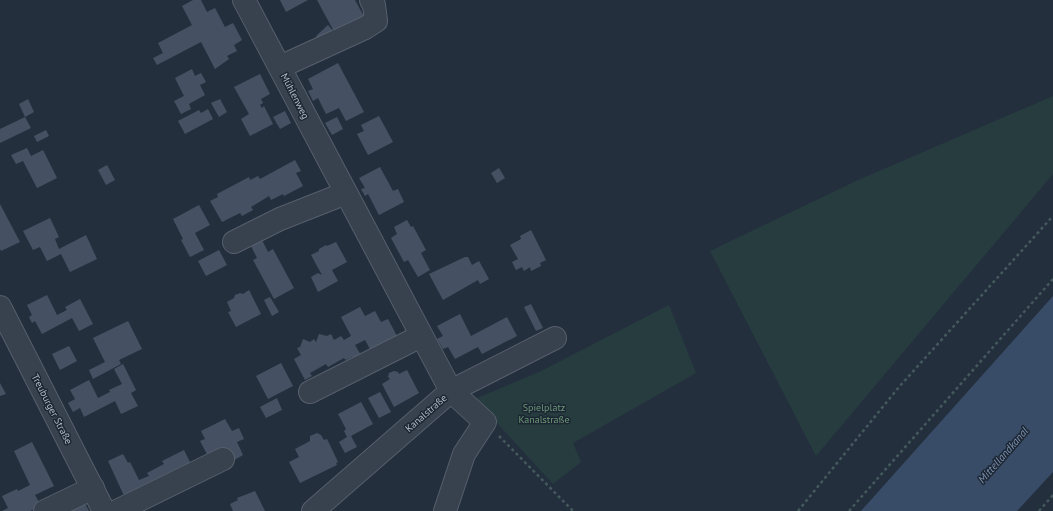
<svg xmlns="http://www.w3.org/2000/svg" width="1053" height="511" font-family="'PT Sans',sans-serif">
	<rect width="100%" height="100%" fill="#242f3e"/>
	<g fill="#263c3f">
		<path d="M1053,96v78l-237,282 -106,-205 146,-70z"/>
		<path d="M669,305l27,68 -123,70 8,19 -28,22 -78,-85 66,-28z"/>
	</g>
	<path fill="#394c67" d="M1053,296v176l-36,39h-156z"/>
	<g fill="#455162">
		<path d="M193,0h8l6,12 8,-4 10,19 8,-4 9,17 -8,5 3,6 -10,5 2,3 -14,10 -14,-27 -44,23 -4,-7 10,-5 -5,-10 34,-18 -10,-19z"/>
		<path d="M280,0h28l-22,12z"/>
		<path d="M317,0h38l12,22 -30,15z"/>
		<path d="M328,25l5,6 -11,11 -6,-6z"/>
		<path d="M338,63l26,49 -18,9 -7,-13 -13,6 -8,-16 -5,3 -5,-10 5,-2 -5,-10z"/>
		<path d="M192,69l3,7 6,-3 5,9 -6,3 5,10 -16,9 2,5 -10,5 -7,-13 10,-5 -9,-18z"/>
		<path d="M260,74l10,20 -9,5 2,4 -3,2 2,3 2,-2 9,18 -23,12 -9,-17 8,-5 -15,-27z"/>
		<path d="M28,99l6,13 -9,5 -6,-13z"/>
		<path d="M220,99l7,13 -8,5 -8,-14z"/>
		<path d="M208,109l5,10 -28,15 -7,-13 21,-11 2,3z"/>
		<path d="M285,111l6,12 -11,6 -7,-12z"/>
		<path d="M379,116l14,26 -25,13 -11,-21 7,-3 -3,-6z"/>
		<path d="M25,117l6,11 -31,15v-14z"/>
		<path d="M337,117l6,12 -11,6 -7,-12z"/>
		<path d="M46,130l3,6 -12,6 -3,-6z"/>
		<path d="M27,148l4,8 12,-6 14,28 -20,10 -14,-27 -7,3 -5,-9z"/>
		<path d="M295,160l6,11 -5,2 7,13 -19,10 -1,-2 -12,6 -2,-4 -18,11 2,3 -11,6 -2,-3 -18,9 -12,-21 8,-4 -1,-3 32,-17 1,3 8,-4 2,3z"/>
		<path d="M107,165l8,15 -9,5 -8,-15z"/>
		<path d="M380,167l13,24 5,-2 6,13 -25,13 -11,-21 -3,2 -4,-7 4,-1 -6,-10z"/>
		<path d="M499,168l6,10 -8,5 -6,-10z"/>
		<path d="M0,204l20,38 -19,9 -1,-2z"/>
		<path d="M199,205l11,20 -15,8 9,17 -14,7 -9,-17 2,-1 -10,-20z"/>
		<path d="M50,218l9,19 -4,2 4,10 27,-14 11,24 -27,13 -9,-18 -14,7 -7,-14 -7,3 -10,-19z"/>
		<path d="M407,220l4,7 2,-1 13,24 -5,3 9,17 -12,7 -10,-17 -4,2 -13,-24 6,-4 -3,-7z"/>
		<path d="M531,230l15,30 -6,3 1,3 -10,5 -1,-4 -6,4 -2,-4 -6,3 -4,-8 6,-3 -8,-14 11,-6 -1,-3z"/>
		<path d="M262,240l6,12 5,-3 21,39 -20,11 -21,-39 4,-2 -6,-12z"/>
		<path d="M336,242l11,20 -15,8 6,11 -20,11 -7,-15 7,-4 4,2 -11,-20 8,-4v-2l7,-4 1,1z"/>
		<path d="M219,250l8,15 -21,11 -8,-15z"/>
		<path d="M465,257h3l4,8 7,-4 10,18 -9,5 -2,-4 -35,20 -14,-26z"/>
		<path d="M249,290l12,24 -25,13 -8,-15 3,-1 -4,-9 7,-4 1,-3 5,-2 3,1z"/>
		<path d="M47,295l10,20 10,-5 -2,-3 15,-8 13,25 -14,7 -7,-13 -30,16 -7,-13 -3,2 -3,-6 3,-2 -5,-10z"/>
		<path d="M270,297l9,15 -7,4 -8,-16z"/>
		<path d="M531,304l12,24 -7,3 -12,-24z"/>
		<path d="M360,307l5,9 10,-5 6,11 7,-3 11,21 -7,3 -2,-4 -20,10 -5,-9 -10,5 7,12 -7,4 -3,-4 -6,3 -2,-2 -16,9 -2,-3 -16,9 2,3 -7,4 -11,-21 7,-4 -4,-7 3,-1 3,-8 7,3 4,-3 2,3 3,-8 8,2 4,-2 3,6 7,-4 3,4 7,-4 -10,-19z"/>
		<path d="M460,314l11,22 36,-19 10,19 -35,18 -4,-7 -23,12 -7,-12 -5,2 -6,-10 6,-3 -6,-10z"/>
		<path d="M128,321l14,28 -23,11 2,4 -28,15 -4,-9 16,-8 -12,-24z"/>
		<path d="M69,346l8,15 -17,9 -8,-16z"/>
		<path d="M281,363l12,23 -25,13 -12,-23z"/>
		<path d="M123,364l13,26 -5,3 7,13 -17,8 -6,-13 -31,16 -4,-9 -7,4 -5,-9 7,-4 -5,-9 19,-10 9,18 12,-6 -1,-2 13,-6 -8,-15z"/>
		<path d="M407,370l12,23 -25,14 -12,-23 8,-5 -2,-2 1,-4 5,-2 4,1 1,2z"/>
		<path d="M0,383l6,11 -6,2z"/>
		<path d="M380,392l11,20 -12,6 -11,-20z"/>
		<path d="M277,398l5,12 -16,8 -6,-11z"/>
		<path d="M361,402l12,22 -22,12 6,11 -12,6 -6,-11 8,-5 -3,-6 2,-2 -8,-15z"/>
		<path d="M225,419l7,12 7,-3 5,11 -7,3 6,13 -12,7 -22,-4 -9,-17 5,-2 -4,-8z"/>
		<path d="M317,433l4,2 3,5 3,-1 11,23 -2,1 1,2 -37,18 -11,-21 10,-5 -4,-8 15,-8v-5z"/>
		<path d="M32,442l22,44 -19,9 6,11 -11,5h-28l6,-3 -6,-12 15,-7 1,2 12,-6 -16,-34z"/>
		<path d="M184,450l7,14 -65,36 -18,-39 15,-7 5,9 2,-1 9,18 10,-4 -2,-3 17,-9 -2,-3z"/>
		<path d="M255,491l10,20h-32l-3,-7 8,-4 -1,-2z"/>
		<path d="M83,500l6,11h-23z"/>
	</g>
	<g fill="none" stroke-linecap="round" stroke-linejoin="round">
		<g stroke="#565f6c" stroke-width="24">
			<g id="minor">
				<path d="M244,0l207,391 34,31 -21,32 -19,57"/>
				<path d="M280,67l85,-39 11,-7 -2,-16 -3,-5"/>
				<path d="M234,242l46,-23 66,-26"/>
				<path d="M0,307l104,204"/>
				<path d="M310,392l111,-56"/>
				<path d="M45,511l48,-23"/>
				<path d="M117,511l106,-52"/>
				<path d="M313,511l138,-120 104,-53"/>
			</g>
		</g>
		<g stroke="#44595c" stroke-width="2.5" stroke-dasharray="3 3" stroke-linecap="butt">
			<path d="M499,436l74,75"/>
			<path d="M798,511l101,-124 154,-171"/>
			<path d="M849,511l204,-232"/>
			<path d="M1039,511l14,-16"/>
		</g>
		<use href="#minor" stroke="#38414e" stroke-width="22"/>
	</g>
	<g text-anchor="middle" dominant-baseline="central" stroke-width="3" stroke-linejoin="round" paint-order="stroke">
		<g font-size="10" fill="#b4bcc9" stroke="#1d2633">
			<text transform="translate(295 96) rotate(63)">Mühlenweg</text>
			<text transform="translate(52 409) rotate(63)">Treuburger Straße</text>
			<text transform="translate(426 413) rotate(-41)">Kanalstraße</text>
		</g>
		<g font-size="10" fill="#6b9a76" stroke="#1d2633">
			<text x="544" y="407">Spielplatz<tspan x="544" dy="12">Kanalstraße</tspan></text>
		</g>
		<g font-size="11" font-style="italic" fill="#7c92b1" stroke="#1d2633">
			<text transform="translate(1003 455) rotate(-49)">Mittellandkanal</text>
		</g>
	</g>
</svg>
